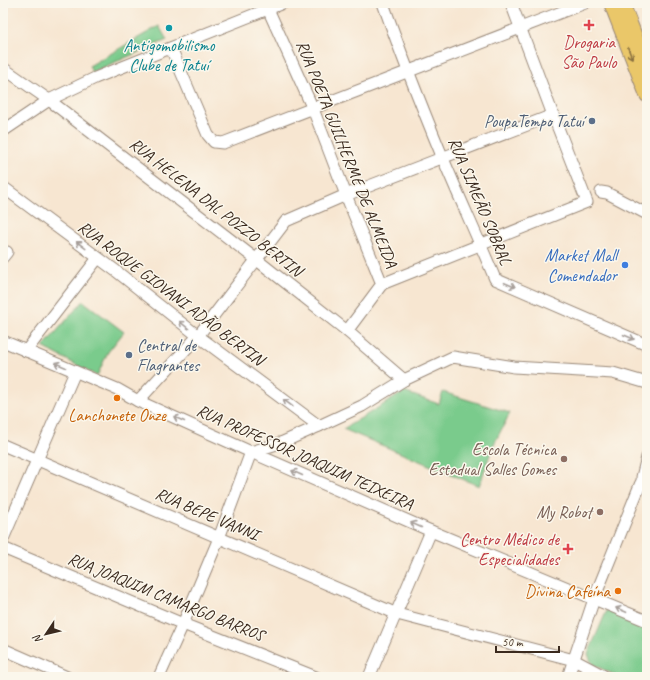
<svg xmlns="http://www.w3.org/2000/svg" width="650" height="680" font-family="Caveat,sans-serif">
	<rect width="100%" height="100%" fill="#fbf7ec"/>
	<filter id="ink" filterUnits="userSpaceOnUse"><feTurbulence type="fractalNoise" baseFrequency=".025" numOctaves="2"/><feDisplacementMap in="SourceGraphic" scale="8" xChannelSelector="R" yChannelSelector="G"/><feConvolveMatrix kernelMatrix="1 2 1 2 8 2 1 2 1" color-interpolation-filters="sRGB"/></filter>
	<filter id="wash" filterUnits="userSpaceOnUse"><feTurbulence type="fractalNoise" baseFrequency=".012" numOctaves="4" result="noise"/><feDisplacementMap in="SourceGraphic" scale="16" xChannelSelector="R" yChannelSelector="G"/><feGaussianBlur stdDeviation="0.9" result="paint"/><feColorMatrix in="noise" values="0 0 0 0 0 0 0 0 0 0 0 0 0 0 0 0 0 1.4 0 .05"/><feComposite in="paint" operator="in"/></filter>
	<g filter="url(#wash)">
		<rect width="100%" height="100%" fill="#f7e6d1"/>
		<g fill="#7acb8c" stroke="#5a7a55">
			<path d="M159,26l8,14 -75,32 -3,-6z"/>
			<path d="M83,301l41,31 -16,20 -11,24 -54,-29z"/>
			<path d="M404,392l35,12 4,-12 67,21 -17,33 -14,40 -136,-57z"/>
			<path d="M607,610l40,16v51h-28l-27,-13 -4,-10z"/>
		</g>
	</g>
	<g filter="url(#ink)">
		<g fill="none" stroke-linecap="round" stroke-linejoin="round">
			<g stroke="#998878" stroke-width="13">
				<g id="minor">
					<path d="M383,3c18,51 38,102 59,153 17,41 36,82 53,123l152,66"/>
					<path d="M268,9l45,100 33,86 36,89"/>
					<path d="M171,48l37,87 6,7 9,1 362,-140"/>
					<path d="M3,68l46,32 208,160 90,71 57,49"/>
					<path d="M3,131l46,-31 46,-22 188,-75"/>
					<path d="M3,187l113,84 82,65 121,90"/>
					<path d="M601,192l6,1 40,21"/>
					<path d="M3,257l4,-5"/>
					<path d="M382,284l205,-82 -34,-87 -42,-112"/>
					<path d="M347,331l35,-47"/>
					<path d="M3,341l114,48 21,12 113,51 180,79 216,90"/>
					<path d="M26,351l72,-93"/>
					<path d="M138,401l60,-65 88,-115 60,-26 207,-80"/>
					<path d="M3,445l394,169 177,46 32,17"/>
					<path d="M642,477l5,-20"/>
					<path d="M3,539l72,-167"/>
					<path d="M3,548l180,76 133,53"/>
					<path d="M3,649l64,28"/>
					<path d="M159,677l24,-53 36,-86 32,-86 32,-10 36,-16 43,-20 42,-26 49,-23 61,10 99,6 34,10"/>
					<path d="M369,677l62,-146"/>
					<path d="M568,677l26,-78 46,-114 7,-14"/>
				</g>
			</g>
			<g stroke="#998878" stroke-width="16">
				<g id="major">
					<path d="M611,3l36,92"/>
					<path d="M622,3l25,64"/>
				</g>
			</g>
			<use href="#minor" stroke="#fff" stroke-width="11"/>
			<use href="#major" stroke="#eac769" stroke-width="14"/>
		</g>
		<defs><path id="oneway-shaft" d="M-6 0H5M1.5-3L5.5 0L1.5 3" fill="none" stroke-width="1.6" stroke-linecap="round" stroke-linejoin="round"/></defs>
		<use stroke="#8a7140" href="#oneway-shaft" transform="translate(630 53) rotate(69)"/>
		<g stroke="#a79f9a">
			<use href="#oneway-shaft" transform="translate(81 245) rotate(-143)"/>
			<use href="#oneway-shaft" transform="translate(510 285) rotate(23)"/>
			<use href="#oneway-shaft" transform="translate(184 325) rotate(-141)"/>
			<use href="#oneway-shaft" transform="translate(629 337) rotate(23)"/>
			<use href="#oneway-shaft" transform="translate(60 365) rotate(-157)"/>
			<use href="#oneway-shaft" transform="translate(288 403) rotate(-143)"/>
			<use href="#oneway-shaft" transform="translate(179 419) rotate(-156)"/>
			<use href="#oneway-shaft" transform="translate(297 473) rotate(-156)"/>
			<use href="#oneway-shaft" transform="translate(416 525) rotate(-156)"/>
			<use href="#oneway-shaft" transform="translate(621 610) rotate(-157)"/>
		</g>
	</g>
	<g fill="#e0444e" stroke="#fbf7ec" stroke-width="1.5">
		<path d="M587 19h4v4h4v4h-4v4h-4v-4h-4v-4h4z"/>
		<path d="M566 543h4v4h4v4h-4v4h-4v-4h-4v-4h4z"/>
	</g>
	<circle fill="#0f9aa8" stroke="#fbf7ec" stroke-width="1.5" cx="169" cy="28" r="4"/>
	<g fill="#5c6f8a" stroke="#fbf7ec" stroke-width="1.5">
		<circle cx="592" cy="121" r="4"/>
		<circle cx="129" cy="355" r="4"/>
	</g>
	<circle fill="#3f7fe0" stroke="#fbf7ec" stroke-width="1.5" cx="625" cy="265" r="4"/>
	<g fill="#e8710a" stroke="#fbf7ec" stroke-width="1.5">
		<circle cx="117" cy="398" r="4"/>
		<circle cx="618" cy="591" r="4"/>
	</g>
	<g fill="#8d6e63" stroke="#fbf7ec" stroke-width="1.5">
		<circle cx="564" cy="459" r="4"/>
		<circle cx="600" cy="512" r="4"/>
	</g>
	<g text-anchor="middle" dominant-baseline="central" stroke-width="3" stroke-linejoin="round" paint-order="stroke">
		<g font-size="17" fill="#be3a42" stroke="#fbf7ec">
			<text x="589" y="42">Drogaria<tspan x="589" dy="20">São Paulo</tspan></text>
			<text x="559" y="539" text-anchor="end">Centro Médico de<tspan x="559" dy="20">Especialidades</tspan></text>
		</g>
		<g font-size="17" fill="#0d838f" stroke="#fbf7ec">
			<text x="169" y="45">Antigomobilismo<tspan x="169" dy="20">Clube de Tatuí</tspan></text>
		</g>
		<g font-size="17" fill="#4e5e75" stroke="#fbf7ec" text-anchor="end">
			<text x="584" y="121">PoupaTempo Tatuí</text>
			<text x="137" y="345" text-anchor="start">Central de<tspan x="137" dy="20">Flagrantes</tspan></text>
		</g>
		<g font-size="17" fill="#3b2a1e" stroke="#fbf7ec">
			<text transform="translate(347 154) rotate(68)">RUA POETA GUILHERME DE ALMEIDA</text>
			<text transform="translate(480 201) rotate(67)">RUA SIMEÃO SOBRAL</text>
			<text transform="translate(216 207) rotate(38)">RUA HELENA DAL POZZO BERTIN</text>
			<text transform="translate(171 293) rotate(37)">RUA ROQUE GIOVANI ADÃO BERTIN</text>
			<text transform="translate(305 457) rotate(24)">RUA PROFESSOR JOAQUIM TEIXEIRA</text>
			<text transform="translate(207 514) rotate(23)">RUA BEPE VANNI</text>
			<text transform="translate(166 597) rotate(22)">RUA JOAQUIM CAMARGO BARROS</text>
		</g>
		<g font-size="17" fill="#366cbe" stroke="#fbf7ec" text-anchor="end">
			<text x="617" y="255">Market Mall<tspan x="617" dy="20">Comendador</tspan></text>
		</g>
		<g font-size="17" fill="#c56008" stroke="#fbf7ec">
			<text x="117" y="415">Lanchonete Onze</text>
			<text x="610" y="591" text-anchor="end">Divina Cafeína</text>
		</g>
		<g font-size="17" fill="#785e54" stroke="#fbf7ec" text-anchor="end">
			<text x="556" y="449">Escola Técnica<tspan x="556" dy="20">Estadual Salles Gomes</tspan></text>
			<text x="592" y="512">My Robot</text>
		</g>
	</g>
	<rect width="650" height="680" fill="none" stroke="#fbf7ec" stroke-width="16"/>
	<g transform="translate(46 634) rotate(235)" stroke="#fbf7ec" stroke-width="3" paint-order="stroke">
	<path d="M0-3L7 15L0 10L-7 15Z" fill="#3b2a1e"/>
	<text y="-6" font-size="11" font-weight="bold" text-anchor="middle" fill="#3b2a1e">N</text>
	</g>
	<path d="M496 646v6h63v-6" fill="none" stroke="#3b2a1e" stroke-width="2"/>
	<text x="502" y="646" font-size="12" fill="#3b2a1e" stroke="#fbf7ec" stroke-width="3" paint-order="stroke">50 m</text>
</svg>
